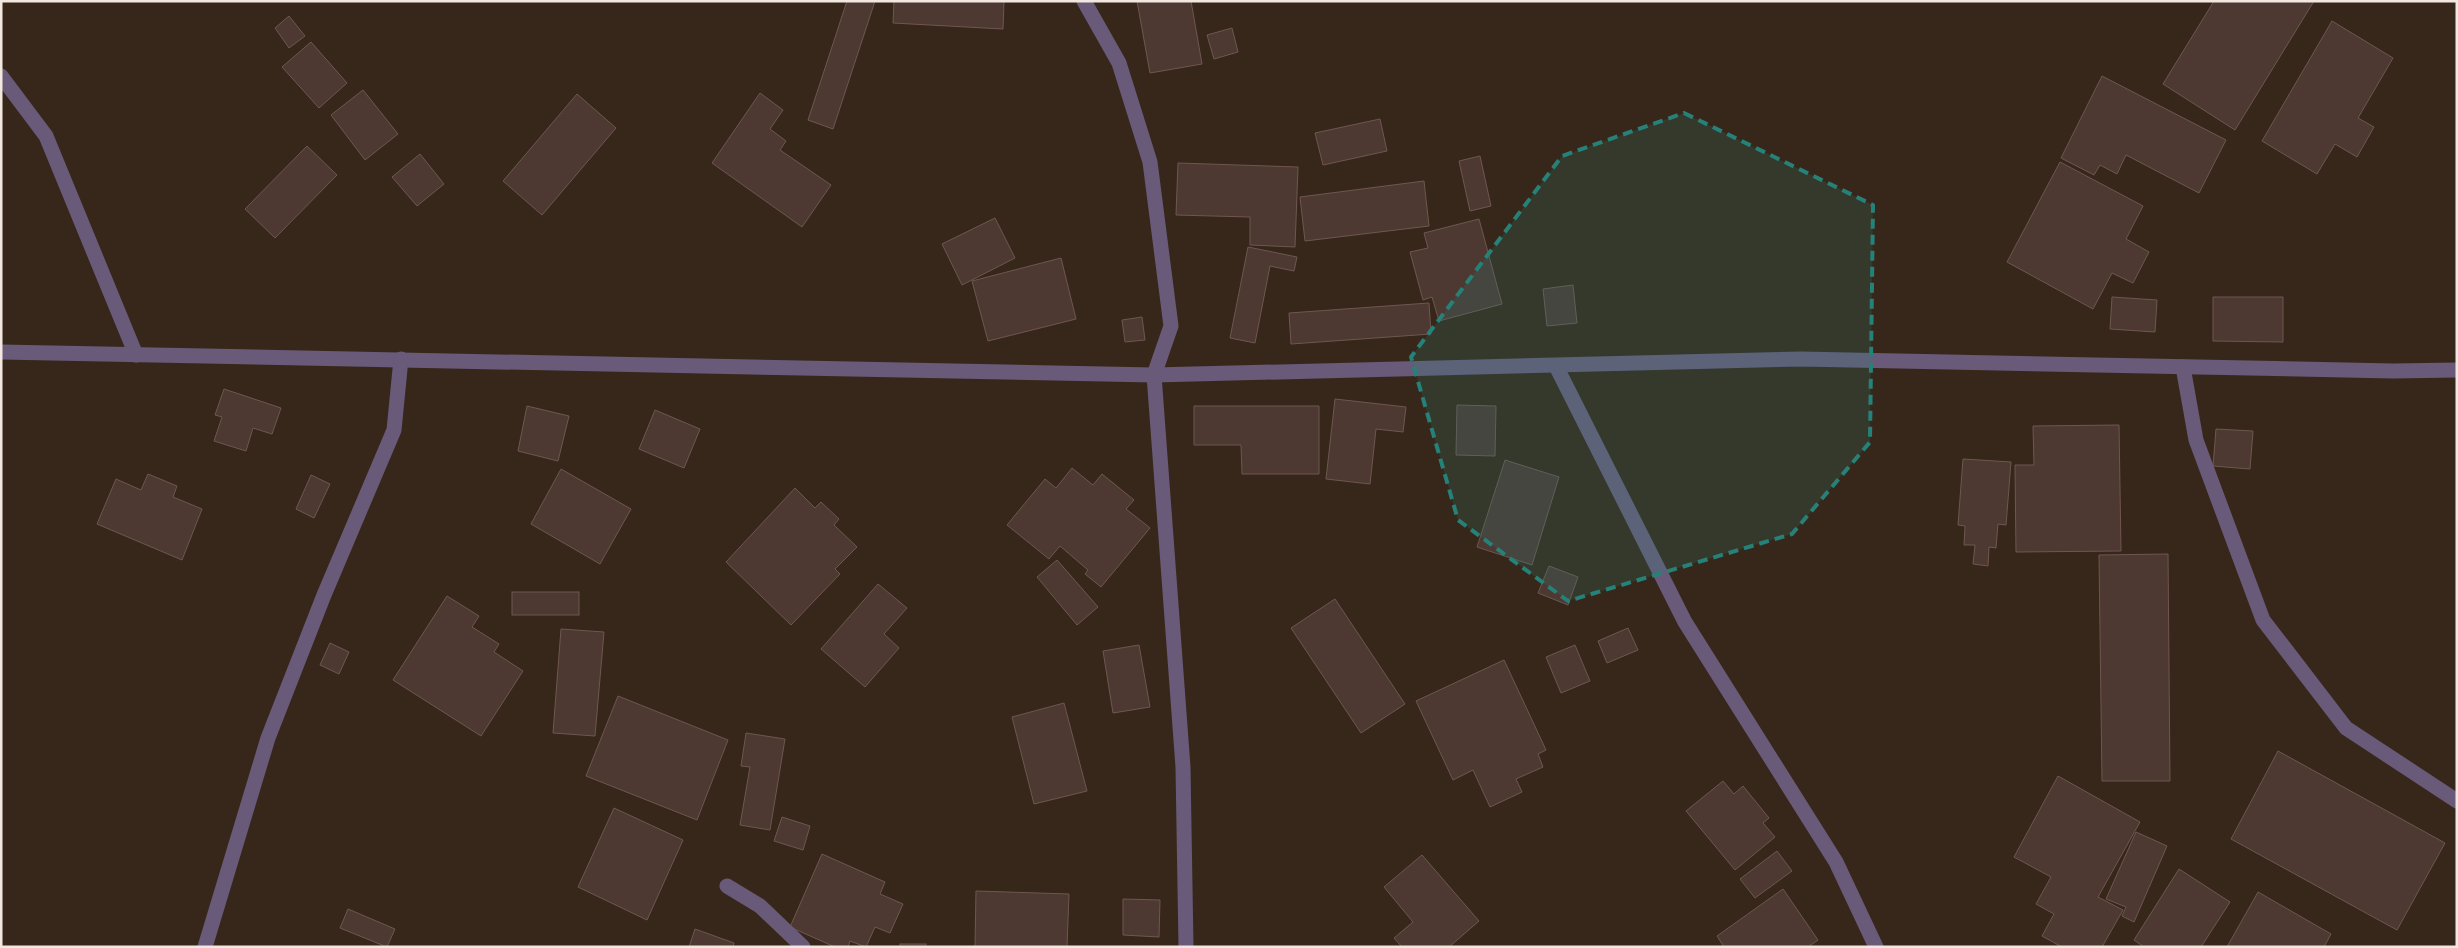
<svg xmlns="http://www.w3.org/2000/svg" width="2458" height="948" font-family="Merriweather,serif">
	<rect width="100%" height="100%" fill="#37271a"/>
	<g fill="#4d3832" stroke="#6e5750">
		<path d="M847,1h28l-42,128 -25,-9z"/>
		<path d="M894,1h110l-1,28 -110,-6z"/>
		<path d="M1137,1h54l11,63 -52,9z"/>
		<path d="M2214,1h100l-79,129 -72,-46z"/>
		<path d="M289,16l16,20 -16,12 -14,-20z"/>
		<path d="M2332,21l61,37 -35,60 16,9 -17,30 -22,-13 -18,30 -55,-33z"/>
		<path d="M1232,28l6,24 -24,7 -7,-24z"/>
		<path d="M311,42l36,41 -28,25 -37,-41z"/>
		<path d="M2102,76l124,64 -27,53 -73,-38 -9,19 -17,-9 -6,10 -33,-17z"/>
		<path d="M363,90l35,44 -33,26 -34,-45z"/>
		<path d="M760,93l23,17 -13,19 16,12 -6,9 51,35 -29,42 -90,-64z"/>
		<path d="M577,94l39,34 -74,87 -39,-34z"/>
		<path d="M1380,119l7,32 -64,14 -8,-32z"/>
		<path d="M307,146l30,29 -62,63 -30,-29z"/>
		<path d="M420,154l24,30 -27,22 -25,-29z"/>
		<path d="M1480,156l11,50 -21,5 -11,-50z"/>
		<path d="M2060,162l83,44 -17,33 23,13 -16,31 -21,-10 -19,36 -86,-47z"/>
		<path d="M1178,163l120,4 -3,80 -45,-2v-28l-74,-2z"/>
		<path d="M1424,181l5,45 -124,15 -5,-44z"/>
		<path d="M995,218l20,40 -53,27 -20,-41z"/>
		<path d="M1479,219l23,85 -63,17 -7,-24 -9,3 -13,-48 18,-4 -4,-15z"/>
		<path d="M1248,247l49,10 -3,14 -24,-5 -15,77 -25,-5z"/>
		<path d="M1061,258l15,61 -88,22 -16,-60z"/>
		<path d="M1573,285l4,38 -30,3 -4,-37z"/>
		<path d="M2112,297l45,3 -2,32 -45,-3z"/>
		<path d="M2213,297h70v45l-70,-1z"/>
		<path d="M1429,303l2,31 -140,10 -2,-31z"/>
		<path d="M1142,317l3,23 -20,2 -3,-22z"/>
		<path d="M224,389l57,19 -9,26 -19,-6 -7,23 -32,-10 8,-24 -7,-2z"/>
		<path d="M1335,399l71,8 -3,25 -27,-3 -6,55 -44,-5z"/>
		<path d="M1457,405l39,1 -1,50 -39,-1z"/>
		<path d="M527,406l42,10 -11,45 -40,-10z"/>
		<path d="M1194,406h125v68h-77l-1,-29h-47z"/>
		<path d="M655,410l45,19 -16,39 -45,-19z"/>
		<path d="M2119,425l2,126 -105,1 -1,-87h19l-1,-39z"/>
		<path d="M2216,429l37,2 -3,38 -37,-3z"/>
		<path d="M1963,459l48,3 -5,63 -8,-1 -2,24 -7,-1 -1,19 -15,-2 2,-19h-11l1,-19 -7,-1z"/>
		<path d="M1505,460l54,17 -27,88 -55,-18z"/>
		<path d="M1072,468l21,17 9,-11 32,26 -8,9 24,19 -49,59 -16,-13 3,-4 -28,-24 -11,13 -42,-34 38,-46 11,9z"/>
		<path d="M561,469l70,40 -31,55 -69,-40z"/>
		<path d="M148,474l29,12 -4,11 29,12 -20,51 -85,-36 19,-45 25,11z"/>
		<path d="M311,475l19,9 -16,34 -18,-9z"/>
		<path d="M795,488l20,20 6,-6 18,17 -5,6 23,22 -22,22 5,5 -49,51 -65,-63z"/>
		<path d="M2168,554l2,227h-68l-3,-226z"/>
		<path d="M1057,560l41,47 -21,18 -40,-48z"/>
		<path d="M1549,566l29,11 -10,28 -30,-12z"/>
		<path d="M878,584l29,24 -23,26 15,14 -34,39 -44,-38z"/>
		<rect x="512" y="592" width="67" height="23"/>
		<path d="M447,596l32,20 -7,11 27,17 -5,8 29,19 -42,65 -88,-56z"/>
		<path d="M1335,599l70,105 -44,29 -70,-105z"/>
		<path d="M1628,628l10,22 -31,13 -9,-22z"/>
		<path d="M561,629l43,3 -9,104 -42,-3z"/>
		<path d="M330,643l19,9 -10,22 -19,-9z"/>
		<path d="M1139,645l11,62 -37,6 -10,-62z"/>
		<path d="M1575,645l15,36 -29,12 -15,-36z"/>
		<path d="M1504,660l42,90 -8,4 5,13 -27,12 6,13 -32,15 -17,-37 -20,10 -37,-79z"/>
		<path d="M618,696l110,44 -31,80 -111,-44z"/>
		<path d="M1064,703l23,88 -53,13 -22,-87z"/>
		<path d="M746,733l39,6 -15,91 -30,-5 10,-58 -9,-1z"/>
		<path d="M2278,751l167,92 -48,87 -166,-91z"/>
		<path d="M2058,776l82,46 -42,75 25,13 -21,37h-40l-20,-11 12,-22 -18,-10 15,-27 -37,-20z"/>
		<path d="M1723,781l11,13 9,-8 26,32 -6,5 12,14 -40,33 -49,-59z"/>
		<path d="M614,808l69,32 -36,80 -69,-33z"/>
		<path d="M782,817l28,9 -7,24 -29,-9z"/>
		<path d="M2136,832l31,14 -33,76 -12,-6 4,-9 -20,-8z"/>
		<path d="M1777,851l15,20 -37,27 -15,-19z"/>
		<path d="M822,854l63,28 -5,12 23,10 -13,29 -15,-6 -9,20 -16,-6 -2,6h-13l-45,-20z"/>
		<path d="M1422,855l57,66 -30,26h-47l-8,-9 19,-16 -29,-35z"/>
		<path d="M2179,869l51,33 -29,45h-57l-10,-7z"/>
		<path d="M1783,889l35,51 -10,7h-84l-7,-11z"/>
		<path d="M976,891l93,3 -2,53h-92z"/>
		<path d="M2258,892l73,42 -7,13h-97z"/>
		<path d="M1123,899l37,1 -1,37 -36,-2z"/>
		<path d="M348,909l47,20 -8,18 -47,-19z"/>
		<path d="M695,929l39,14 -1,4h-44z"/>
		<rect x="900" y="944" width="26" height="3"/>
	</g>
	<g fill="none" stroke-linecap="round" stroke-linejoin="round">
		<g stroke="#695a79" stroke-width="15">
			<path d="M1084,1l35,62 31,99 21,164 -17,49 29,392 3,180"/>
			<path d="M1,76l45,60 90,219"/>
			<path d="M1,352l1153,23 647,-16 592,12 64,-1"/>
			<path d="M1556,366l129,256 151,240 40,85"/>
			<path d="M2183,367l13,73 67,180 83,108 111,73"/>
			<path d="M727,886l33,20 43,41"/>
			<path d="M205,947l63,-209 56,-143 70,-165 7,-71"/>
		</g>
	</g>
	<path fill="#268179" fill-opacity="0.2" stroke="#268179" stroke-width="4" stroke-dasharray="10 6" stroke-linejoin="round" d="M1684,113l189,92 -3,237 -78,92 -224,67 -110,-81 -47,-163 151,-201z"/>
	<rect width="2458" height="948" fill="none" stroke="#f3e8e0" stroke-width="5"/>
</svg>
